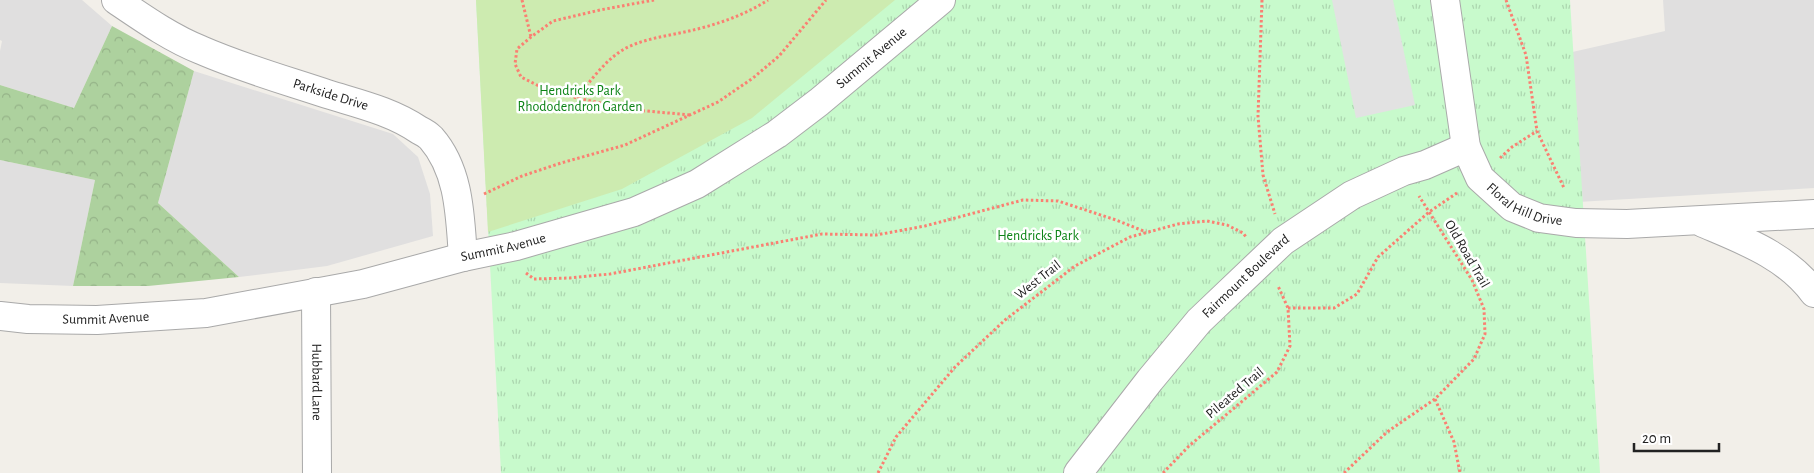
<svg xmlns="http://www.w3.org/2000/svg" width="1814" height="473" font-family="'Alegreya Sans',sans-serif">
	<defs>
		<pattern id="forest-crowns" width="20" height="18" patternUnits="userSpaceOnUse" patternTransform="scale(1.25)"><rect width="20" height="18" fill="#add19e"/><path d="M2 6a3 3 0 1 1 6 0M12 15a3 3 0 1 1 6 0" fill="none" stroke="#95b388"/></pattern>
		<pattern id="park-tufts" width="24" height="20" patternUnits="userSpaceOnUse" patternTransform="scale(1.25)"><rect width="24" height="20" fill="#c8facc"/><path d="M3 7l-1-3M5 7V3M7 7l1-3M15 17l-1-3M17 17v-4M19 17l1-3" fill="none" stroke="#acd6af"/></pattern>
	</defs>
	<rect width="100%" height="100%" fill="#f2efe9"/>
	<g fill="#e0dfdf">
		<path d="M0,0h82l30,26 -38,82 -74,-23v-34l2,-10 -2,-1z"/>
		<path d="M1663,0h151v188l-236,14 -10,-149 97,-22z"/>
		<path d="M194,71l199,63 25,23 12,37 3,42 -106,30 -88,11 -81,-74z"/>
		<path d="M0,160l95,20 -22,106 -73,-3z"/>
	</g>
	<path fill="url(#forest-crowns)" d="M112,26l82,45 -36,132 81,74 -91,9h-75l22,-106 -95,-20v-75l74,23z"/>
	<path fill="url(#park-tufts)" d="M476,0h1094l30,473h-1099z"/>
	<path fill="#cdebb0" d="M476,0h419l-143,118 -130,71 -134,43z"/>
	<path fill="#e2e2e2" d="M1332,0h61l22,105 -59,13z"/>
	<g fill="none" stroke-linecap="round" stroke-linejoin="round">
		<g stroke="#a9a9a9" stroke-width="30">
			<g id="minor">
				<path id="s1" d="M116,0c28,19 55,38 85,50 41,18 84,30 126,44 32,10 64,17 92,36 4,2 9,5 12,8 29,33 29,79 32,119"/>
				<path id="s2" d="M1445,0l21,147 14,31 32,29 27,11 37,5 51,1 187,-10"/>
				<path d="M1703,223c40,17 84,33 111,70"/>
				<path id="s3" d="M316,292l1,181"/>
				<path id="s4" d="M0,316l28,3 69,1 109,-7 157,-29 100,-27 53,-11 118,-34 63,-28 80,-50 42,-32 122,-102"/>
				<path id="s5" d="M1078,473l72,-93 49,-59 84,-80 69,-46 52,-24 21,-6 41,-18"/>
			</g>
		</g>
		<g stroke="#fa8072" stroke-width="3" stroke-dasharray="2.5 2.5" stroke-linecap="butt">
			<path d="M522,0l9,37"/>
			<path d="M654,0l-54,10 -47,11 -22,16 -14,12 -2,15 6,13 22,11 34,10 58,12 56,5"/>
			<path d="M1262,0l-4,116 5,59 12,39"/>
			<path d="M1506,0l20,55 11,76 27,57"/>
			<path d="M577,98c13,-17 30,-40 49,-50 20,-10 42,-12 63,-17 27,-6 56,-16 79,-31"/>
			<path d="M1500,158l12,-11 25,-16"/>
			<path d="M484,194l38,-18 39,-13 64,-18 93,-43 35,-24 26,-22 47,-56"/>
			<path d="M526,273l8,6 36,-1 40,-4 212,-40 54,1 49,-9 98,-26 35,1 58,19 30,12"/>
			<path d="M1288,308h46l23,-14 21,-37 51,-45 28,-19"/>
			<path d="M1435,399l19,43 6,31"/>
			<path d="M878,473l18,-36 59,-70 50,-47 70,-54 55,-29 48,-13 29,-3 20,4 16,8 3,4"/>
			<path d="M1163,473l26,-27 88,-74 13,-26 -2,-38 -10,-22"/>
			<path d="M1344,473l43,-41 48,-33 39,-40 11,-25 -1,-25 -12,-29 -53,-84"/>
		</g>
		<use href="#minor" stroke="#fff" stroke-width="28"/>
	</g>
	<g text-anchor="middle" dominant-baseline="central" stroke-width="5" stroke-linejoin="round" paint-order="stroke">
		<g font-size="14" fill="#222" stroke="#fff">
			<text stroke="none"><textPath href="#s4" startOffset="931">Summit Avenue</textPath></text>
			<text stroke="none"><textPath href="#s1" startOffset="236">Parkside Drive</textPath></text>
			<text stroke="none"><textPath href="#s2" startOffset="236">Floral Hill Drive</textPath></text>
			<text stroke="none"><textPath href="#s4" startOffset="511">Summit Avenue</textPath></text>
			<text transform="translate(1467 254) rotate(60)">Old Road Trail</text>
			<text stroke="none"><textPath href="#s5" startOffset="259">Fairmount Boulevard</textPath></text>
			<text transform="translate(1038 280) rotate(-38)">West Trail</text>
			<text stroke="none"><textPath href="#s4" startOffset="106">Summit Avenue</textPath></text>
			<text stroke="none"><textPath href="#s3" startOffset="90">Hubbard Lane</textPath></text>
			<text transform="translate(1235 393) rotate(-40)">Pileated Trail</text>
		</g>
		<g font-size="14" fill="#0c8416" stroke="#fff">
			<text x="580" y="91">Hendricks Park<tspan x="580" dy="16">Rhododendron Garden</tspan></text>
			<text x="1038" y="236">Hendricks Park</text>
		</g>
	</g>
	<path d="M1634 443v8h85v-8" fill="none" stroke="#222222" stroke-width="2.5"/>
	<text x="1642" y="443" font-size="15" fill="#222222" stroke="#ffffff" stroke-width="4" paint-order="stroke">20 m</text>
</svg>
